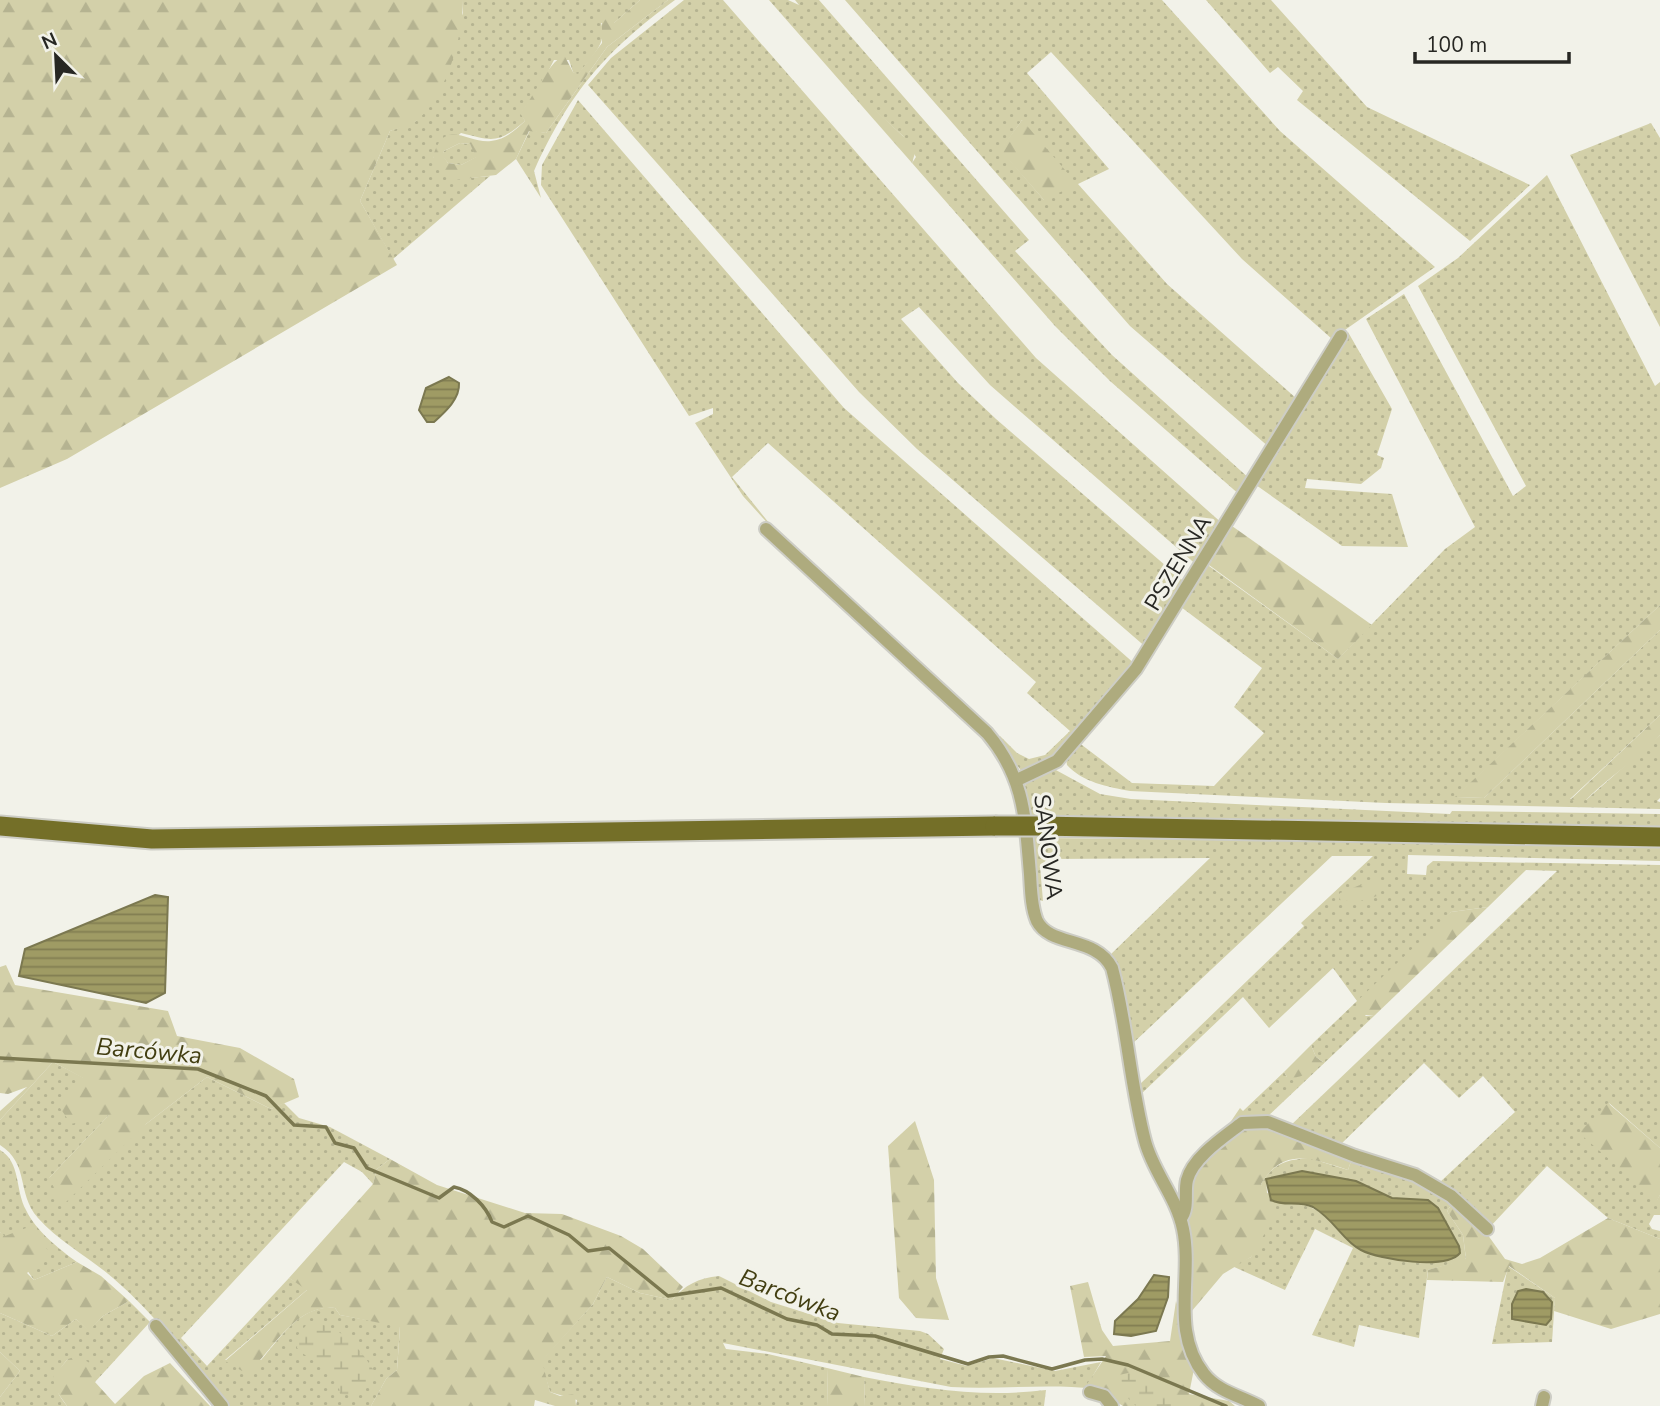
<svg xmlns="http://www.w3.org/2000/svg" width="1660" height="1406" font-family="'Nunito Sans',sans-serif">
	<defs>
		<pattern id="green-dots" width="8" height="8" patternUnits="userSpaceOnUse" patternTransform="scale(1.75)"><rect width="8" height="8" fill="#d3d0a9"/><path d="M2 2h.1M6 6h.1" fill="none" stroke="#b5b391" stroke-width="1.8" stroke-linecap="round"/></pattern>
		<pattern id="forest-firs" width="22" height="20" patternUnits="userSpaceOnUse" patternTransform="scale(1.75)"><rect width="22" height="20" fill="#d3d0a9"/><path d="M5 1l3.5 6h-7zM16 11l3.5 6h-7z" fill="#b5b391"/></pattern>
		<pattern id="wetland-marsh" width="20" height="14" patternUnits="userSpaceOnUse" patternTransform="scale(1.75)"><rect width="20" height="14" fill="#d3d0a9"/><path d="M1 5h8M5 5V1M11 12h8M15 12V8" fill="none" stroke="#b5b391"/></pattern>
		<pattern id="water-rules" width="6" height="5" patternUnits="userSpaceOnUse" patternTransform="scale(1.75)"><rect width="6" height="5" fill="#9f9b64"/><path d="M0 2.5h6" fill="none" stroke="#827e52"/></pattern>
	</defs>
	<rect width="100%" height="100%" fill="#f2f2e9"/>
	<g fill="url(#green-dots)" fill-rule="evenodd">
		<path d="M463,0h177l-27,24 -12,-1c8,20 -12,36 -23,52l-5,-3 -4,-12h-15l-14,27 -19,26 4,8c-27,23 -32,20 -64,12l-28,24 35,21 22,-2 -97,83 -33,-58 30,-70 26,-10 47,-108z"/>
		<path d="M668,0h7c-70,51 -105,92 -141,171l7,27 -25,-39 14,-29 16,3 61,-86z"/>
		<path d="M684,0h39l313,358 188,167 -25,42 -209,-182 -71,-78 -18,12 57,64 38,36 192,166 -40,64 -231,-200 -58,-57 -271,-307 23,-27z"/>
		<path d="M769,0h19l11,5 -4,-5h24l210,240 -14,11 97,104 139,125 -10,16 -131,-115 -55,-55 -143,-163 4,-6 -13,-21 -33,-30h-8z"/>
		<path d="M845,0h317l118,131 155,136 -103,72 -90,-80 -191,-207 -24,21 82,96 -31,15 89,100 130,115 -27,49 -140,-122zM1022,120l22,80 -43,-50z"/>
		<path d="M1206,0h65l96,107 163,78 -60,56 -173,-141 6,-9 -25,-24 -8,6z"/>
		<path d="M578,100l266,308 292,257 -83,92 -31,15 -24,-33 2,-3 17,17 12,6 16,-4 25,-24 -43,-38 9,-11 -268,-239 -36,34 50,62 -39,-43 -48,-73 18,-9v-6l-24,8 -148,-231 1,-20z"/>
		<path d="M1651,123l9,15v189l-90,-172z"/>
		<path d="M460,143l10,1 7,13 -16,8 -13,-2 -6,-7 2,-5z"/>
		<path d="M1547,175l108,211 5,-4v223l-204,192 28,1 176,-168v85l-90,84 16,1 74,-65v63l-3,3 3,1v7l-274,-6 -256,-12c-22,-4 -48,-9 -63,-26l-1,-7 11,-17 78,-93 -33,46 -44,48 54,41 82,3 50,-53 -30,-26 28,-39 -81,-61 154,-258 13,-17 44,77 -15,46 7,3 -3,10 -20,16 -54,-5 -2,9 87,6 16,53 -66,-1 -86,-61 -47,81 129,93 107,-110 30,-22 -109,-208 38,-25 109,202 13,-10 -108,-200 40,-28z"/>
		<path d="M1054,769l46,25 31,5 319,15 2,-3 208,3v15l-605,-11 -5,-4 -16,3 3,21 623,6v17l-252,-6 -1,19 19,1 1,-9 6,-5 227,4v283l-51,-45 48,97 3,-5v20h-6l-5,9 3,5 8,2v8l-52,-21 -61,-52 -58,62 -50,-45 76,-71 -32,-36 -24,22 -35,-35 -86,84 -49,-20 268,-256 -31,-1 -38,37 -37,5 -86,104h9l-108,102 -41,12 15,-22 3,3 41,-39 3,5 36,-15 -7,-5 -5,-12 46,-44 -24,-33 -64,60 -26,-31 -104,99 -1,-10 166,-160 -3,-3 72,-67h-41l-201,189 -9,-69h-4l-10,-19 102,-99 -162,1 -8,7 3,35 -8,-2 -11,-112 5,-7z"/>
		<path d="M53,1062l31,16 26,36 -61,64 97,-54 61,-47 64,32 13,-6 15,15 31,9 60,32 -13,10 -4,15 -11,-12 -18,-10 -163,176 26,28 82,-88 19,11 -83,71h36c20,-23 40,-56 74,-52l5,7 60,11 -3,44 -11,9 -15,27h-145c-34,-44 -70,-91 -113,-128 -24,-21 -54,-36 -75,-60 -22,-25 -8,-54 -38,-73v-25z"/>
		<path d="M0,1150c21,12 15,40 26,60 10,21 33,39 51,52l-43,18 -34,-48z"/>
		<path d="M1309,1158l39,12 4,-12 60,19 42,24 -7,10 16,24 3,25 -38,10 -9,68 -60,-13 -5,22 -42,-12 41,-87 -38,-19 -30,61 -53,-24 19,-9 14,-59 -4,-14c13,-21 24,-24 48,-26zM1266,1179l90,2 36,17 36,2 10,8 21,38 -118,-15c-18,-24 -46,-30 -74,-38z"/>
		<path d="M1508,1266l47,32 -3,44 -60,2z"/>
		<path d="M719,1276l52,26 67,21 82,8 8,3 16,15 -4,10 27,7 26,-8 62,13 46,-9 -13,22 7,5c-48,-6 -95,1 -144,-2l-228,-44 3,6 42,5 59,14 1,38h-252l1,-6 -27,-8 -9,-31 52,-57 14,-27 33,16 32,7c13,-15 26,-22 47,-24z"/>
		<path d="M129,1301l21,21 -55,60 -27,-23c-17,18 -16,28 -1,47h-67v-9l20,-26 -20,-19v-39l52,23 24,-17 13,11 14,-14z"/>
		<path d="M864,1377c62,12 119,21 182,13l-2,16h-179z"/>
	</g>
	<g fill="url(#forest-firs)" fill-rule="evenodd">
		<path d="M0,0h463c0,36 -17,98 -47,121 -6,5 -18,7 -26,10l-30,70 37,64 -330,194 -67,29z"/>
		<path d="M640,0h28l-61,47 -61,86 -17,-2 -13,28 -20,16 -41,5 -10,-4 -12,-19c11,-41 35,-13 58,-16 15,-2 23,-10 34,-20l-5,-8c15,-17 26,-48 44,-58l9,17 5,2 24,-31v-28l8,1 4,7zM460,143l10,1 6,13 -15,8 -13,-2 -5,-7 1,-5z"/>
		<path d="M870,105l36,34 9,14 -3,10 -50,-57z"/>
		<path d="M1022,120l55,64 -33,16 -44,-50z"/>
		<path d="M1232,526l140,99 -34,34 -129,-94z"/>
		<path d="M1660,605v25l-176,168 -29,-1z"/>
		<path d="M1660,715v20c-22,25 -51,41 -74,65h-16z"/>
		<path d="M1378,882l4,3 -5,11 -20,6 -18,-2 1,-7 25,-10z"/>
		<path d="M1488,907l-114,109 -15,-2 -2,-13 94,-89z"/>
		<path d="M6,965l9,20 153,26 9,25 63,12 54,31 5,18 -28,12 -64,-32 -61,47 -83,81 -14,-27 60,-63 -38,9 -13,-19 25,-27 -30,-16 -53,58v-9l27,-24 -19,7 -8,-1v-126z"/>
		<path d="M1311,1045l5,12 8,6c-10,7 -24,17 -37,14l-3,-5z"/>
		<path d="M1608,1103l52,45v47l-3,6 -78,-68z"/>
		<path d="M915,1121l19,59 2,98 13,42 -33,-2 -17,-20 -11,-152z"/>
		<path d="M1264,1124l88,34 -4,12c-35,-11 -64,-24 -87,14l15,30 -25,43 -28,17 -32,38 -6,2 1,-92 5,-44 49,-51z"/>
		<path d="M390,1159l47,26 88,28 37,1 59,22 22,13 40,38 -11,13 -32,-7 -33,-16 -14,27 -51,57 8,31 10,4 15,-2 1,12h-21l-20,-6 -1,6h-163l15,-27 11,-9 3,-43 -60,-12 -5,-7c-38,-4 -60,38 -85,63h-8l-17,-10 82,-71 -18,-12 84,-94 4,-15z"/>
		<path d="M1454,1201l31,30 20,28 17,5 18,-6 68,-40 52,21v75l-49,15 -57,-18 1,-13 -46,-32 -6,16 -76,-2 1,-10 38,-11 -3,-24 -16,-24z"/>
		<path d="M34,1225l15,28 -22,20 7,7 43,-18 24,14 28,25 -26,15 -14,15 -13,-12 -24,17 -52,-23v-81l5,4z"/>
		<path d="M1088,1282l14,48 11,16 57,-5 6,-40 19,63 -6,30 40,7 6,5h-112l-36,-22 19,-28 -22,1 -14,-71z"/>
		<path d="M0,1352l20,19 -20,26z"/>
		<path d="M78,1356l15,9 2,17 20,22 29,-28 26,-13 40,43h-143l-12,-17 -2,-13 15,-17z"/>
		<path d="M827,1368l37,9 1,29h-37z"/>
	</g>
	<g fill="url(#wetland-marsh)">
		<path d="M308,1323c32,0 53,26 68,51 -10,15 -16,24 -36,20 -2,-28 -27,-29 -43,-46l1,-13z"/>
		<path d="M1128,1373l42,20 11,13h-45l-22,-21 5,-10z"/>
	</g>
	<g fill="url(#water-rules)" stroke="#7b7850" stroke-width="2">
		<path d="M449,377l10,6c1,16 -14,29 -25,39h-7l-8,-12 7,-22z"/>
		<path d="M155,895l13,2 -3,96 -19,10 -127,-27 6,-27z"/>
		<path d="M1302,1171l54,10 36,17 36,2 10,8 21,38 1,7c-14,17 -80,7 -99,-3 -18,-9 -26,-30 -48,-43 -14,-7 -29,0 -42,-7l-5,-21z"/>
		<path d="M1154,1275l15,2 -1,20 -12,34 -25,5 -17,-2 1,-13 23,-22z"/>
		<path d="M1526,1289l17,3 9,10 -1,17 -5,6 -34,-6v-15l6,-13z"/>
	</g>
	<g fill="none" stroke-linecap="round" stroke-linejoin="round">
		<path stroke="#7b7850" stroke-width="3.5" d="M0,1058l198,11 68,27 28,29 32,2 9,16 19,5 13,20 72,30 15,-11c16,3 32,19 38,35l12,5 24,-11 41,19 19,16 21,-3 59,48 53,-8 66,31 30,6 15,9 43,2 93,28 21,-7 14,-1 49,13 33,-9 17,-1 26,6 98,41"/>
		<g stroke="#cdcdc5" stroke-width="16">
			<g id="minor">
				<path d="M766,529l221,204c38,45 38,85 43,141 1,15 1,33 7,47 13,26 59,15 75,47 15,56 18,116 33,173 8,31 31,55 38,88 10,48 -13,102 21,145 13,17 36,22 55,32"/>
				<path d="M1017,780l40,-19 79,-92 205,-333"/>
				<path d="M1181,1218c8,-10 3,-26 6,-38 6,-23 37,-43 55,-57l26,-1 87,34 60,19 36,21 36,33"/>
				<path d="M156,1326l66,80"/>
				<path d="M1090,1392l14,4 8,10"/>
				<path d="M1542,1406l2,-9"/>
			</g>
		</g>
		<g stroke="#cdcdc5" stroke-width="23">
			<g id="primary">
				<path d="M0,826l152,13 843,-13"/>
				<path d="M1039,826l621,11"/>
			</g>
		</g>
		<use href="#minor" stroke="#aeab7e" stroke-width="12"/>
		<use href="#primary" stroke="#746f28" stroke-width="19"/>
		<g stroke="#cdcdc5" stroke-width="23" stroke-linecap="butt">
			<path id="primary-bridge" d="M995,826h44"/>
		</g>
		<use href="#primary-bridge" stroke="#746f28" stroke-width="19"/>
	</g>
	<g text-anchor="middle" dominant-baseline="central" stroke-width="6" stroke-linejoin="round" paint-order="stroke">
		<g font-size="23" fill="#272723" stroke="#f2f2e9">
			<text transform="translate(1178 563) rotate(-59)">PSZENNA</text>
			<text transform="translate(1048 847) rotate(83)">SANOWA</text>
		</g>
		<g font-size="24" font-style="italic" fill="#423e11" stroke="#f2f2e9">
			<text transform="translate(149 1051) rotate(5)">Barcówka</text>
			<text transform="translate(790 1295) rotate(21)">Barcówka</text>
		</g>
	</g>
	<g transform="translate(56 56) rotate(336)" stroke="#f2f2e9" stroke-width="5" paint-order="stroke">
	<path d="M0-5L12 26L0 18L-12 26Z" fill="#272723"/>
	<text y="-10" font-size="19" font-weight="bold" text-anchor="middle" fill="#272723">N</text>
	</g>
	<path d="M1415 52v10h154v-10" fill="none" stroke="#272723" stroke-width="3.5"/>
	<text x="1426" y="52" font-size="21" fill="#272723" stroke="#f2f2e9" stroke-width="5" paint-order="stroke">100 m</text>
</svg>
